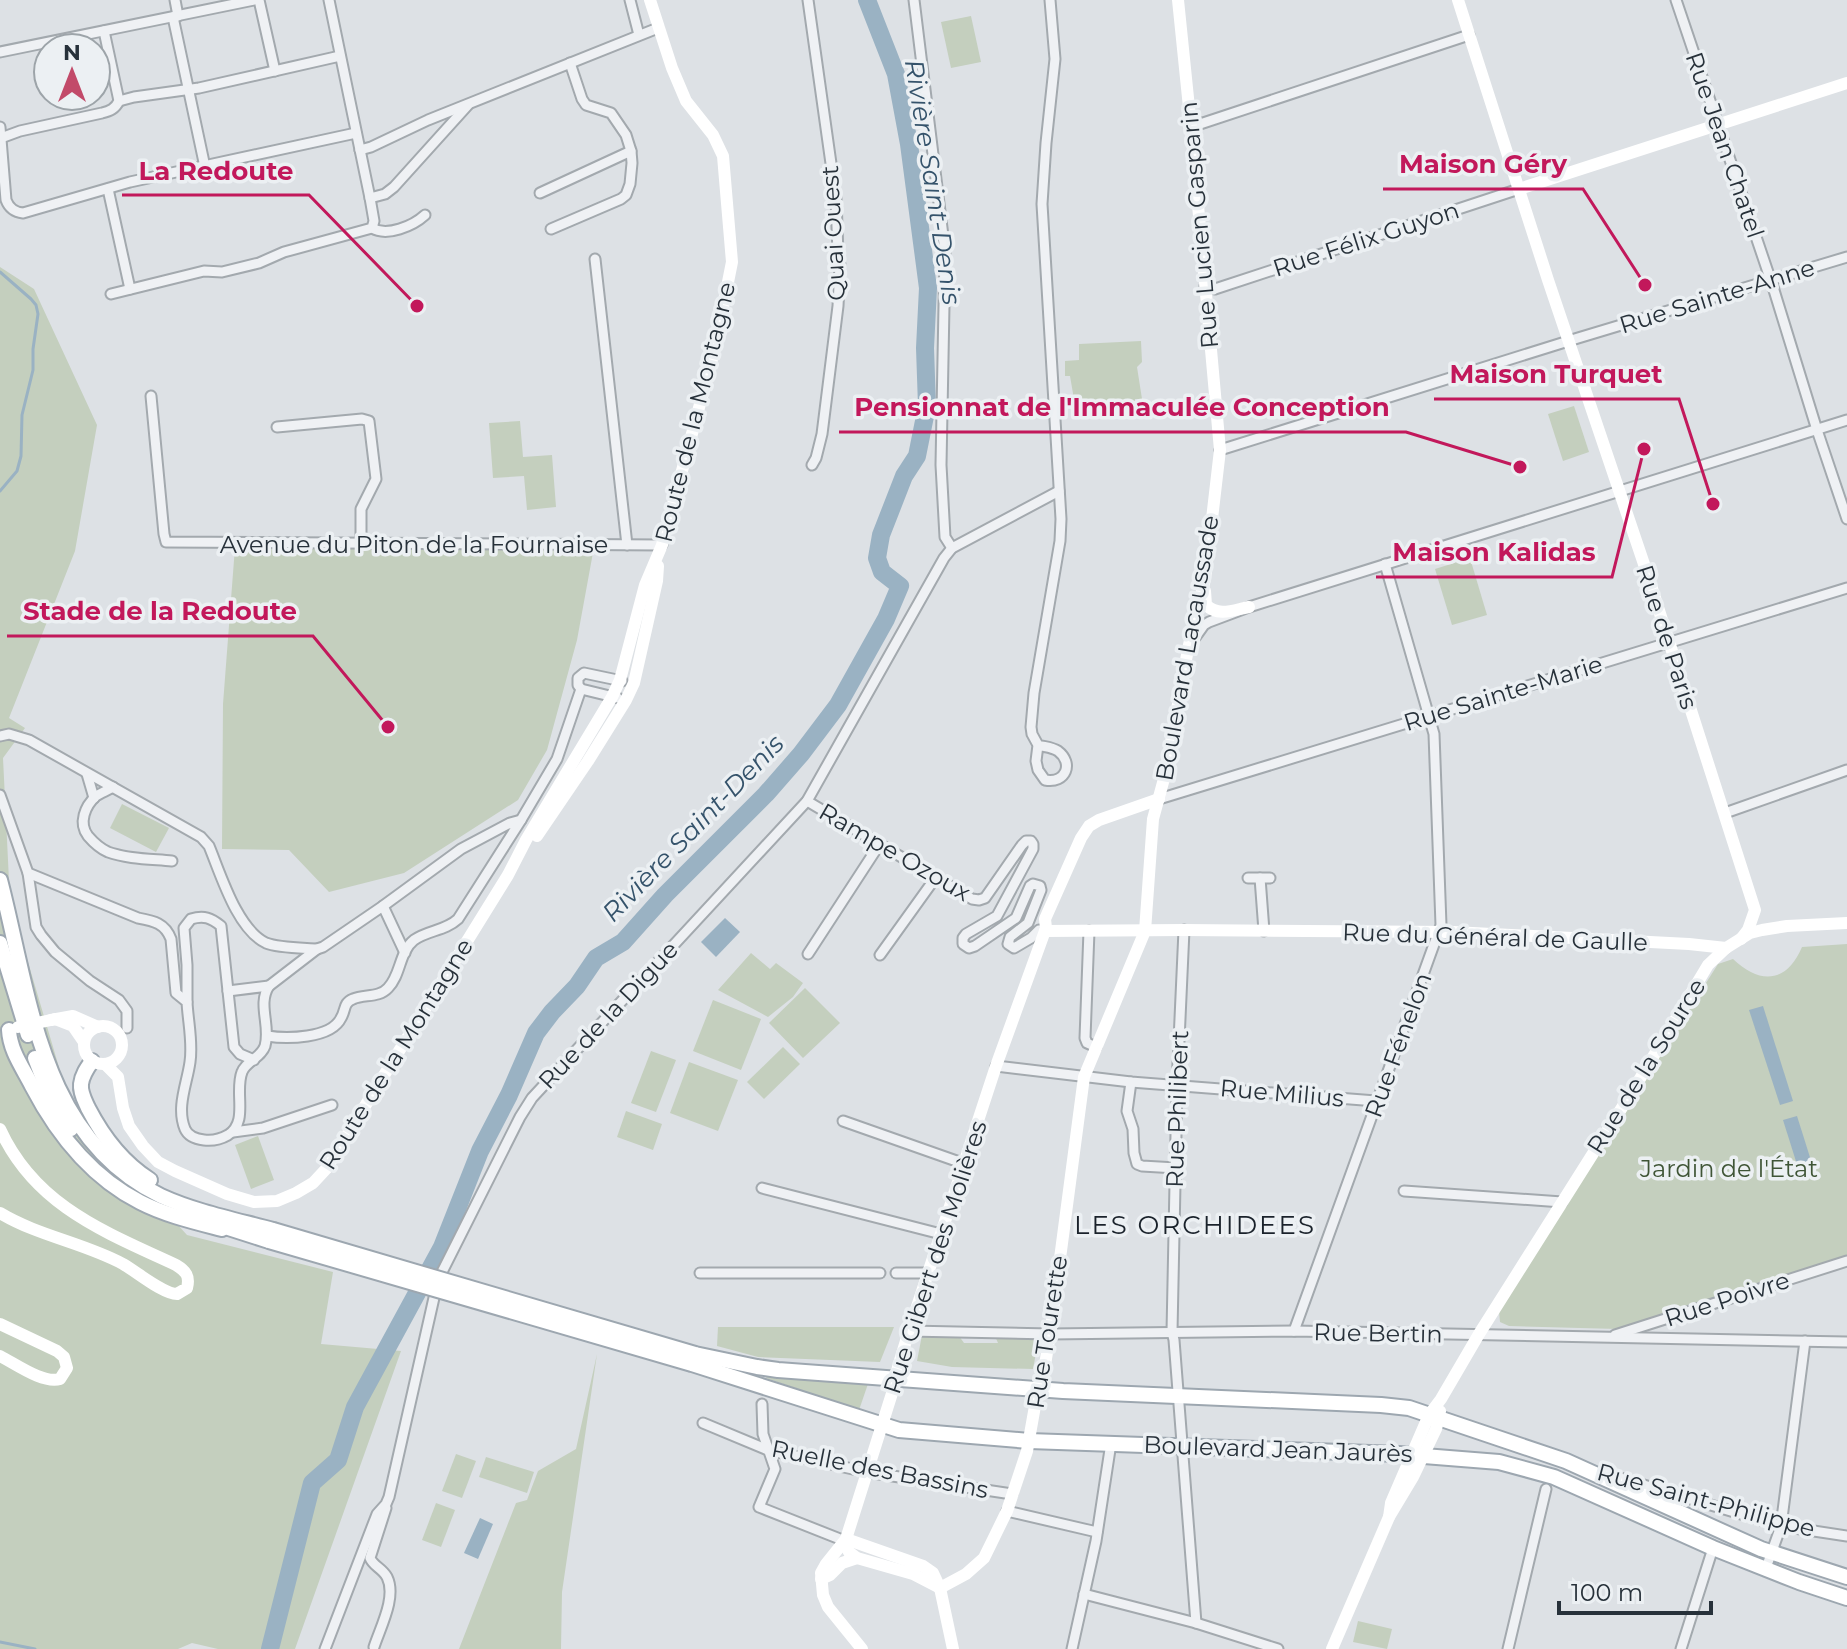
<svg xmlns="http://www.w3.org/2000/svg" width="1847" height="1649" font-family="Montserrat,sans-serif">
	<rect width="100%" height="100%" fill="#dde1e5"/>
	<g fill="#c4cfbe">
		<path d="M971,16l10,46 -30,6 -10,-46z"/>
		<path d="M0,267l34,22 63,136 -22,126 -66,167 16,10 -22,30 7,143 61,207 116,127 146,37 -12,72 80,7 -106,298h-77l-26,-6 -14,6h-178z"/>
		<path d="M1141,341l1,21 -5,5 5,32h-7v7l-53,5v-7l-7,1 -5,-29h-5v-15l14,-1v-16z"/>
		<path d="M1574,406l15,46 -26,9 -15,-47z"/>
		<path d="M520,421l3,36 29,-2 4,52 -29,3 -3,-34 -31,2 -4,-55z"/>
		<path d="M235,547h359l-17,93 -30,110 -29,50 -114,73 -75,19 -40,-42 -67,-1 1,-145z"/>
		<path d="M1470,558l17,57 -35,10 -17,-56z"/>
		<path d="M122,804l47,24 -13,24 -46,-24z"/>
		<path d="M1847,944v311l-229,74 -109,-3 -9,-4 -1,-11 219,-347 15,-5c27,26 54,24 69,-12z"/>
		<path d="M751,953l19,16 6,-6 27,20 -10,14 -25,20 -50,-27z"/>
		<path d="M805,988l35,35 -37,35 -34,-35z"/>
		<path d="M713,1000l48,19 -20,51 -48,-19z"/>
		<path d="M783,1047l17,17 -36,35 -17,-17z"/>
		<path d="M651,1051l25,9 -20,52 -25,-9z"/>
		<path d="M689,1062l49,18 -20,51 -48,-18z"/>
		<path d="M626,1111l36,13 -9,26 -36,-13z"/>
		<path d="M258,1136l16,44 -23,9 -16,-44z"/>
		<path d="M718,1327h176l-14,35 -122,-5 -41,-11z"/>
		<path d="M922,1335l37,1 5,7h34l-3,-7 44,1 -6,32 -81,-2 -35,-6z"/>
		<path d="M597,1354l-35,238 -1,57h-102l57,-146 11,-3 11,-29 38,-22z"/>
		<path d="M768,1374l101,7 -10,29 -93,-32z"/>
		<path d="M456,1454l20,7 -14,37 -20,-7z"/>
		<path d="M486,1457l48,15 -7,21 -48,-16z"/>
		<path d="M436,1503l19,7 -14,37 -19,-7z"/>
		<path d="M1358,1621l34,8 -5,20 -34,-7z"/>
	</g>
	<g fill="#9ab2c3">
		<path d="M725,918l15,14 -24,25 -15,-15z"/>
		<path d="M1763,1006l30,95 -13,4 -31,-95z"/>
		<path d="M1797,1116l17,54 -14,4 -17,-54z"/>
		<path d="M480,1518l13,6 -15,35 -14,-6z"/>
	</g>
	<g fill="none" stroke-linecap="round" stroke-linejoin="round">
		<g stroke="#9ab2c3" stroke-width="3">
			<path d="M0,272l31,27 5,6 2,9 -5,35v21l-11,45 -1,41 -4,15 -17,20"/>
			<path d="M0,1642l35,7"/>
		</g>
		<path stroke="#9ab2c3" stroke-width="18" d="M270,1649l42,-166 26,-23 17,-53 87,-160 38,-96 29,-56 27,-62 16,-21 25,-26 19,-28 27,-16 42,-47 101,-101 35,-40 37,-49 48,-86 14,-33 -18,-14 -5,-14 4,-23 23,-59 13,-20 10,-50 -2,-58 3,-60 -19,-144 -13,-70 -29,-74"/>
		<g stroke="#a3a9ae" stroke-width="13">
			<g id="street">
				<path d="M175,0l3,16"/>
				<path d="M259,0l16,71"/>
				<path d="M630,0l9,35"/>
				<path d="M808,0l28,199 2,55 2,11 -2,41 -16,128 -6,24 -4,7"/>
				<path d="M914,0l31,252 -4,213 4,72 7,11"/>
				<path d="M1676,0l97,287 44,143 30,89"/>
				<path d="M173,17l32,150"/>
				<path d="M0,52l254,-52"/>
				<path d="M119,101l15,-4 65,-9 141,-32"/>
				<path d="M0,127l6,73c3,8 8,12 17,13l107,-31 226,-49"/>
				<path d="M1191,127l278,-92"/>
				<path d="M1,138l19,-7 82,-18c8,-2 13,-4 17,-12l-15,-70"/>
				<path d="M360,150l11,-3 57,-27 230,-92"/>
				<path d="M108,189l22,100"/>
				<path d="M540,193l91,-42"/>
				<path d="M370,198l15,-4 9,-7 74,-82"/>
				<path d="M372,228c15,9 41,-2 53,-13"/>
				<path d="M551,229l70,-30 5,-4 4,-11 2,-21 -1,-12 -5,-16 -15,-22 -25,-8 -4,-6 -12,-36"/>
				<path d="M595,259l32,286"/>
				<path d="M1205,286l10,3 304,-100"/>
				<path d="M111,294l93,-23 18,1 37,-9 25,-11 88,-24 2,-7 -4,-23 -41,-198"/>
				<path d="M151,396l13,138 2,8 496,3"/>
				<path d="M277,427l85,-8 7,2 7,58 -15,30v28l-2,6"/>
				<path d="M1220,450l358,-112 269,-81"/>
				<path d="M1194,639l10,-14 5,-3 40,-15 598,-187"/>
				<path d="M618,698l-37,-9 -3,-4v-7l6,-5 38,8"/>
				<path d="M0,736l9,-2 20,6 172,97 8,9c12,29 28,83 57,97 12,5 37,5 51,6l6,-2 60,-41 78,-57 49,-26 11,-3 -63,99c-13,12 -30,11 -44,21 -15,12 -13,35 -26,48 -9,10 -24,6 -35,11 -10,4 -7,11 -12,19 -10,21 -55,21 -74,18"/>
				<path d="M1038,745c7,2 14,2 20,6 16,12 8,33 -13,29l-7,-10 -2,-9 2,-16 -6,-11 -1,-7 3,-34 26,-152 1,-22 -19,-315 4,-61 9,-84 -5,-59"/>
				<path d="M87,774l7,24"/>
				<path d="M113,787c-5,3 -12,6 -17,9 -11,10 -18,27 -8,40 6,7 11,12 20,16 19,7 43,7 64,9"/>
				<path d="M0,795l28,78 110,45c16,3 27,5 33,21l5,54 11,9c1,20 6,40 3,60 -3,22 -14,45 -5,67 3,7 11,10 19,11 8,1 17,-1 24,-5 21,-13 6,-43 14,-63 4,-11 19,-14 23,-26 6,-20 -8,-42 4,-60l48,-37"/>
				<path d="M1159,799l688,-211"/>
				<path d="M807,801l165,98 7,1 6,-2 37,-53 4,-4h5l2,3v5l-36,67 -31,18 -3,4v6l6,4 6,-2 41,-28 14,-32 3,-2 7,2 1,4 -13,33 -18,14 -2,7 6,4 17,-10 8,-8 6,1"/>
				<path d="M1725,813l122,-43"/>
				<path d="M521,820l36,-61 24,-70"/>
				<path d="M28,873l8,54 5,8 14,17 35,29 29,19 8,11v17"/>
				<path d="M1248,878h22"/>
				<path d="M1260,878l4,53"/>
				<path d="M383,906l22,47"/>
				<path d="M1184,930l-7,155 -5,247 2,8 22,283"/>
				<path d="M1089,931l-4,107 2,5 9,4"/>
				<path d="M808,954l71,-109"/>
				<path d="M880,955l56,-78"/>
				<path d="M228,991l41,-5"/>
				<path d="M187,1002v-37l-3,-37 7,-9c13,-4 20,-1 30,7l13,121 6,7 14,6"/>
				<path d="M996,1066l135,16 245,19"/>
				<path d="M1131,1082l-4,29 6,18 1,24 3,11 5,2 34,2"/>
				<path d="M843,1121l122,43"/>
				<path d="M233,1132l30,-4 69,-23"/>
				<path d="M762,1188l179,46"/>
				<path d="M1404,1191l158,11"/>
				<path d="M700,1273h180"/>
				<path d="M896,1273h32"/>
				<path d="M909,1331l141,3 244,-3 553,11"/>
				<path d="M1294,1331l147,-406 -7,-191 -49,-170"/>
				<path d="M1615,1335l232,-74"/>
				<path d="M762,1404l1,30 12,35 -16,38 86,34"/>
				<path d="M703,1423l65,27 98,22 146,22"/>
				<path d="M1607,1474l174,52 66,10"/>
				<path d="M1007,1511l90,21"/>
				<path d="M1766,1568l15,-42 24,-185"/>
				<path d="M1084,1594l112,29 82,26"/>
				<path d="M374,1647c6,-19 23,-50 13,-70 -5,-9 -14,-11 -17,-19l16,-50"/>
				<path d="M325,1649l52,-135 9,-10 3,-7 49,-217 82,-163 12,-19 275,-297 137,-243 8,-10 107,-57"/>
				<path d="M1072,1649l24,-108 15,-98"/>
				<path d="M1508,1649l38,-160"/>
				<path d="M1681,1649l32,-101"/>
			</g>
		</g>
		<g stroke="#9da7b0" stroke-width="18">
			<g id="primary">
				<path d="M0,880c30,115 40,258 161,316 35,16 75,24 112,34"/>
				<path d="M0,943l28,92"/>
				<path d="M9,1030c1,21 14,38 23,56 25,48 59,91 108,116 25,13 55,20 82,27"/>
				<path d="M35,1058l16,41 20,30"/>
				<path d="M92,1061c-5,7 -10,14 -11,23 -1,9 4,17 7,24 15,29 35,55 62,72"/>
				<path d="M216,1224l53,17"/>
				<path d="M695,1354l62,13 21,3 285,21 318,14 28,3 157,53 195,88 86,28"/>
				<path d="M692,1364l207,66 130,11 370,13 100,8 55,15 159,71 86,34 48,16"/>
			</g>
		</g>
		<use href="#street" stroke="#eff1f4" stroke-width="9"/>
		<g stroke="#fff" stroke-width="12">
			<path d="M1458,0l90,280 99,293 108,337 -7,20 -7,9"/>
			<path d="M1519,189l328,-106"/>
			<path d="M1205,591l1,14c13,12 27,5 43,2"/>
			<path d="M537,836l51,-75 38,-61 8,-17 23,-102 1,-15"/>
			<path d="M1045,931l139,-1 269,2 236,12 37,4"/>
			<path d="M55,1019l18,7 11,16"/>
			<path d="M51,1020l22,-4 25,11"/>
			<circle cx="103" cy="1045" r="19"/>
			<path d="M105,1064l13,13 5,31 6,18 14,20 15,16 17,9 52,23 27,8 23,-1 19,-8 17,-10 13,-14 182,-294 18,-35 86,-143 8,-17 25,-95 17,-40 52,-193 18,-90 -9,-106 -10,-21 -27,-34 -14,-33 -22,-68"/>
			<path d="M0,1129c35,77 105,103 176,136 10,6 14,11 11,23l-10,6c-14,0 -40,-22 -54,-30 -39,-21 -85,-28 -123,-51"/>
			<path d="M0,1324l57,27 7,6 3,11 -7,11c-17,5 -44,-15 -60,-23"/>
			<path d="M1389,1517l2,-14 38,-88 12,-16 38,-65 156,-247 73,-122 18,-17 24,-15 12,-3 25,-4 60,-3"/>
			<path d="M846,1539l77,27 10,7 7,15 13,61"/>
			<path d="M844,1542l5,10 8,6 56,16 27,14"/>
			<path d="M821,1579l9,-4 12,-12 15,-5"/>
			<path d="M940,1588l26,-14 18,-16 23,-47 20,-60 11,-62 6,-18 6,-37 34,-257 61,-146 8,-112 12,-44 23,-126 17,-70 15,-129 -29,-323 -13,-127"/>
			<path d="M862,1649l-34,-42 -5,-12 -2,-22 5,-9 20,-25 48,-152 4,-20 11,-36 87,-265 50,-138 -1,-9 36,-81 8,-12 10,-6 60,-21"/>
			<path d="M1332,1649l57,-132 24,-40 23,-48 4,-18"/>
		</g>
		<use href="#primary" stroke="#fff" stroke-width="14"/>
		<g stroke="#9da7b0" stroke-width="18" stroke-linecap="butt">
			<g id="primary-bridge">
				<path d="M273,1230l422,124"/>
				<path d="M269,1241l423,123"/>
			</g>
		</g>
		<path stroke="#fff" stroke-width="12" d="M18,1027l33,-7"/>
		<use href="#primary-bridge" stroke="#fff" stroke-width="14"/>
	</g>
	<g text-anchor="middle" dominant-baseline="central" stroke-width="7" stroke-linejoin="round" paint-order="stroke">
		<g font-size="24" fill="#27313a" stroke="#ecf0f3">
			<text transform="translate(1725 145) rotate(71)">Rue Jean Chatel</text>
			<text transform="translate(1199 225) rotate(-95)">Rue Lucien Gasparin</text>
			<text transform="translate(833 233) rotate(-93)">Quai Ouest</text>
			<text transform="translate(1366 239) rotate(-18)">Rue Félix Guyon</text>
			<text transform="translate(1717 296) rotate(-17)">Rue Sainte-Anne</text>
			<text transform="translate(695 412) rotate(-76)">Route de la Montagne</text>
			<text x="414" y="544">Avenue du Piton de la Fournaise</text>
			<text transform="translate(1667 637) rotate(72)">Rue de Paris</text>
			<text transform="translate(1187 648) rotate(-80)">Boulevard Lacaussade</text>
			<text transform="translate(1503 693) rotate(-17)">Rue Sainte-Marie</text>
			<text transform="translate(895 852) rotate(30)">Rampe Ozoux</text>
			<text transform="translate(1495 937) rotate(2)">Rue du Général de Gaulle</text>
			<text transform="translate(608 1015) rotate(-47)">Rue de la Digue</text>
			<text transform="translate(1398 1045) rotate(-70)">Rue Fénelon</text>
			<text transform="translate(396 1054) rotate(-58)">Route de la Montagne</text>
			<text transform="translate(1646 1066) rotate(-58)">Rue de la Source</text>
			<text transform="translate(1282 1093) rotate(5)">Rue Milius</text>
			<text transform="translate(1177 1109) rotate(-88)">Rue Philibert</text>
			<text transform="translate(935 1257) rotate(-72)">Rue Gibert des Molières</text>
			<text transform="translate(1727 1299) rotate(-18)">Rue Poivre</text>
			<text transform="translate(1047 1332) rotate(-81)">Rue Tourette</text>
			<text transform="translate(1378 1333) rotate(1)">Rue Bertin</text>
			<text transform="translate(1278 1449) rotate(2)">Boulevard Jean Jaurès</text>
			<text transform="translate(880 1469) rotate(11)">Ruelle des Bassins</text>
			<text transform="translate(1706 1500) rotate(15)">Rue Saint-Philippe</text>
		</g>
		<g font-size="24" fill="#3f5536" stroke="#ecf0f3">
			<text x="1729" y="1168">Jardin de l'État</text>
		</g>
		<g font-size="26" font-style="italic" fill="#35536b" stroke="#ecf0f3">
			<text transform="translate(933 182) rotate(81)">Rivière Saint-Denis</text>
			<text transform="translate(693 828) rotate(-46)">Rivière Saint-Denis</text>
		</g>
		<g font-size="26" letter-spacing="2" fill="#1a222b" stroke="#ecf0f3">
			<text x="1195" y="1225">LES ORCHIDEES</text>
		</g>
	</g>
	<path fill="none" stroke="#c2185b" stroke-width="3" d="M1645 285L1583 189H1383M417 306L309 195H122M1713 504L1679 399H1434M1520 467L1406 432H839M1644 449L1612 577H1376M388 727L313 636H7"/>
	<g fill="#c2185b" stroke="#ecf0f3" stroke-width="3">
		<circle cx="1645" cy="285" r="8"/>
		<circle cx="417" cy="306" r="8"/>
		<circle cx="1713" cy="504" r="8"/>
		<circle cx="1520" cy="467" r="8"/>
		<circle cx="1644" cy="449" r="8"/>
		<circle cx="388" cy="727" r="8"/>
	</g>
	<g font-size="26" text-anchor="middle" font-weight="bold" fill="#c2185b" stroke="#ecf0f3" stroke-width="7" stroke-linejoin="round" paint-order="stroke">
		<text x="1483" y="173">Maison Géry</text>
		<text x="216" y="180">La Redoute</text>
		<text x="1556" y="383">Maison Turquet</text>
		<text x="1122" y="416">Pensionnat de l'Immaculée Conception</text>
		<text x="1494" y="561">Maison Kalidas</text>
		<text x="160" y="620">Stade de la Redoute</text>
	</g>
	<g transform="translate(72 72)"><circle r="38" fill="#ecf0f3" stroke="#9da4a9" stroke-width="2"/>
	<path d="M0-6L14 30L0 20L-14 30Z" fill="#c24a69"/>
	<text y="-12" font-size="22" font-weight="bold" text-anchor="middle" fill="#27313a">N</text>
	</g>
	<path d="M1559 1601v12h152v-12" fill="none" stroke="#27313a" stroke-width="4"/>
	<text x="1571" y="1601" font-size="24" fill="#27313a" stroke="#ecf0f3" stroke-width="6" paint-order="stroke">100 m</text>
</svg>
